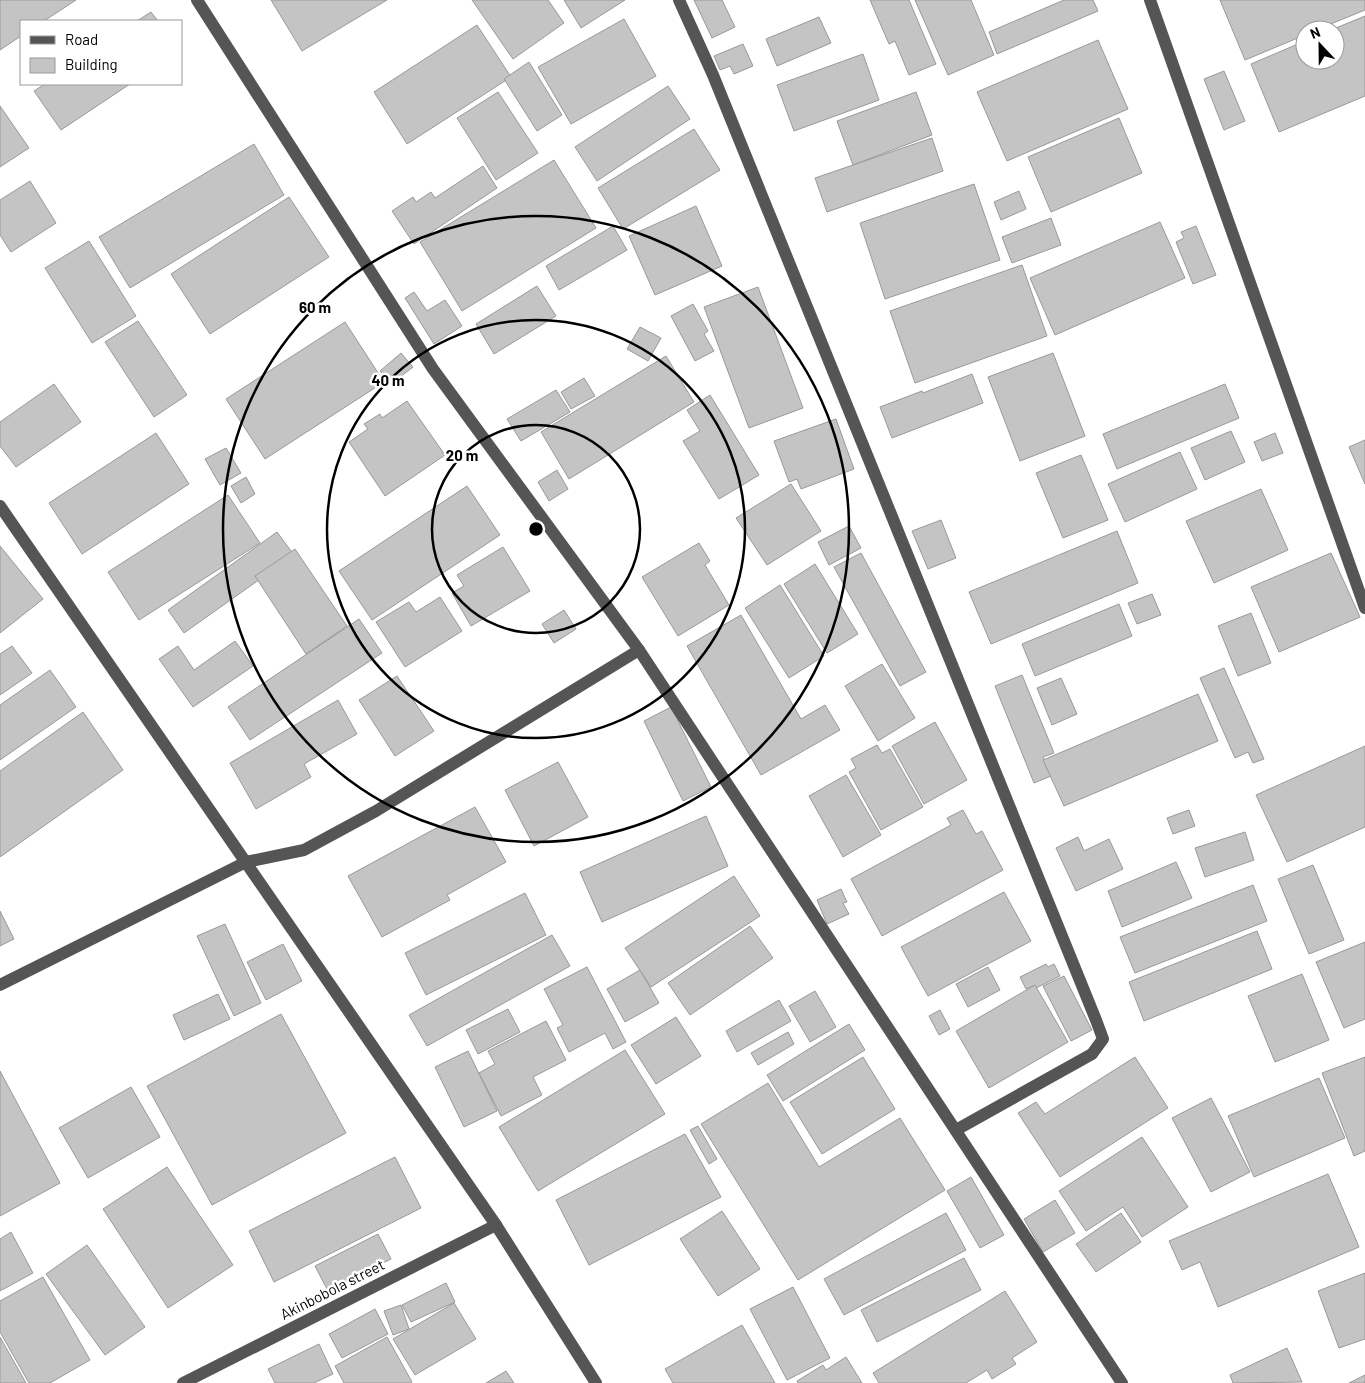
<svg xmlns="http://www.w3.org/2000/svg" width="1365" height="1383" font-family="Barlow,sans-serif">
	<rect width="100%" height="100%" fill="#fff"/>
	<g fill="#c4c4c4" stroke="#999">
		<path d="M0,0h76l-32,21h-23v15l-21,14z"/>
		<path d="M271,0h116l-85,51z"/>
		<path d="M472,0h76l16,23 -51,36z"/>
		<path d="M564,0h61l-44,28z"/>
		<path d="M694,0h28l13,27 -23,11z"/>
		<path d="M870,0h39l27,64 -27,11 -14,-34 -6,3z"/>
		<path d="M915,0h56l23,55 -46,20z"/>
		<path d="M1064,0h29l5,11 -101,43 -8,-22z"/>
		<path d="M1220,0h145v10l-49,20h-11v5l-60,25z"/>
		<path d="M151,12l7,9h-21z"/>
		<path d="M1365,16v80l-86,36 -28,-68 54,-23v19h30v-30h-4z"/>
		<path d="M819,17l12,26 -54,23 -11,-27z"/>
		<path d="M624,19l32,57 -85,48 -33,-57z"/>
		<path d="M477,25l34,52 -104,67 -33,-52z"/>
		<path d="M1098,40l30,69 -121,52 -30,-69z"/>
		<path d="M743,44l10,22 -19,8 -4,-8 -10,4 -6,-14z"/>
		<path d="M863,54l16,46 -85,31 -17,-46z"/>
		<path d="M529,62l33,53 -25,16 -33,-52z"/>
		<path d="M1224,71l21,50 -21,9 -20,-51z"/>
		<path d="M45,84h85l-69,46 -27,-39z"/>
		<path d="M668,86l22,33 -93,62 -22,-34z"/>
		<path d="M498,92l40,61 -42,27 -39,-62z"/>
		<path d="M916,92l16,43 -79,30 -16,-44z"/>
		<path d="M0,106l29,42 -29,19z"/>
		<path d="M1119,118l23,55 -91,39 -23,-55z"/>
		<path d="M694,129l26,41 -97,59 -25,-41z"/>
		<path d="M932,138l11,33 -116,41 -12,-34z"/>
		<path d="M254,144l30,51 -154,93 -31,-51z"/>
		<path d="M554,160l42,68 -134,83 -42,-69z"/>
		<path d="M483,166l14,22 -83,56 -22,-33 21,-14 3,5 15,-10 4,6z"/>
		<path d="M30,181l26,42 -45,29 -11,-17v-35z"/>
		<path d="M974,184l26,76 -115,39 -25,-76z"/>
		<path d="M1019,191l7,18 -25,11 -7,-18z"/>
		<path d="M289,197l40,60 -119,77 -39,-60z"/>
		<path d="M696,206l26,60 -67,29 -26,-59z"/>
		<path d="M1051,218l10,27 -49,18 -10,-26z"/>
		<path d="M1160,222l25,56 -130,57 -25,-57z"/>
		<path d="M613,226l14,24 -68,40 -13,-24z"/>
		<path d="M1196,226l20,49 -23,9 -17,-42 8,-4 -3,-6z"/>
		<path d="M89,241l47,75 -44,27 -47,-75z"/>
		<path d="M1022,265l25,71 -132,47 -25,-72z"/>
		<path d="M537,286l19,30 -62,38 -18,-30z"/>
		<path d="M758,287l45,121 -54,20 -45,-121z"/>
		<path d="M414,292l13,19 18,-11 17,26 -28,18 -29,-46z"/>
		<path d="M693,304l15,27 -4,3 10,17 -19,10 -24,-45z"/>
		<path d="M138,321l49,74 -33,22 -49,-75z"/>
		<path d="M345,322l39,60 -119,77 -39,-60z"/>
		<path d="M640,327l21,11 -13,23 -21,-12z"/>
		<path d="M401,353l12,14 -22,17 -11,-13z"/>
		<path d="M1053,353l32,83 -65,25 -32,-84z"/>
		<path d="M666,356l28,46 -125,77 -28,-47z"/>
		<path d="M972,374l11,29 -91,35 -12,-31 42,-16 1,2z"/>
		<path d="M584,378l11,18 -24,13 -10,-17z"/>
		<path d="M54,384l27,38 -65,45 -16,-21v-24z"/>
		<path d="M1225,384l14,34 -122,51 -14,-35z"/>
		<path d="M556,390l14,22 -49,29 -14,-22z"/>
		<path d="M710,395l49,80 -40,24 -36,-58 17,-10 -13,-21z"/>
		<path d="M407,401l38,54 -60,41 -36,-54 19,-13 -4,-5 16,-10 2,4z"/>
		<path d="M836,419l18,50 -53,20 -4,-10 -8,3 -15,-41z"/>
		<path d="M1231,431l14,31 -40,18 -14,-32z"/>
		<path d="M156,433l33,51 -107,70 -33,-51z"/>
		<path d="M1275,433l8,20 -21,8 -8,-19z"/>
		<path d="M1365,440v44l-16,-37z"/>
		<path d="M226,448l15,25 -21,12 -15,-26z"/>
		<path d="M1180,452l17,37 -72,33 -17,-38z"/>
		<path d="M1081,455l27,65 -45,18 -27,-65z"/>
		<path d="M557,470l11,19 -19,12 -11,-19z"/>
		<path d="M246,477l9,17 -14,9 -10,-17z"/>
		<path d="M791,484l30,47 -54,34 -31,-47z"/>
		<path d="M467,486l33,49 -128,85 -33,-49z"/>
		<path d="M1261,489l27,61 -74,33 -28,-62z"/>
		<path d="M228,495l32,48 -121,77 -31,-48z"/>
		<path d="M941,520l15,38 -28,11 -16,-38z"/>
		<path d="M849,526l12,22 -32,17 -11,-23z"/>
		<path d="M1117,531l21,52 -147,61 -22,-52z"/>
		<path d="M277,532l17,23 -110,78 -16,-23z"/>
		<path d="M699,543l11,18 -5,4 24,40 -51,31 -36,-59z"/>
		<path d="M0,546l43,53 -43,34z"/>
		<path d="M503,547l27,44 -59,35 -19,-33 12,-7 -7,-11z"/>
		<path d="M295,549l52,77 -41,28 -51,-78z"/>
		<path d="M861,553l65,119 -26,14 -66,-119z"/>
		<path d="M1331,553l29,64 -81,35 -28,-65z"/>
		<path d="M815,564l43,70 -31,19 -43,-69z"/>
		<path d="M780,585l44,71 -35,22 -44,-70z"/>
		<path d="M1152,594l9,21 -24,9 -9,-21z"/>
		<path d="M440,597l22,34 -57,36 -29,-45 33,-20 7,10z"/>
		<path d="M1119,604l13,32 -97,40 -13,-32z"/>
		<path d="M564,610l12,19 -22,14 -12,-19z"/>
		<path d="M1251,613l20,50 -33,13 -20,-50z"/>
		<path d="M741,615l60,104 24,-14 15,25 -79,45 -74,-129z"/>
		<path d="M359,619l23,34 -132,87 -22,-33z"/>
		<path d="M235,641l18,25 -60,41 -34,-48 19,-13 16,24z"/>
		<path d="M12,646l20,27 -32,22v-41z"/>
		<path d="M882,664l33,54 -37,23 -33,-55z"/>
		<path d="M1224,668l40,91 -11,4 -5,-11 -13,6 -35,-80z"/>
		<path d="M50,670l26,37 -76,53v-55z"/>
		<path d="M1022,675l32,78 -11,4 8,19 -17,7 -39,-97z"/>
		<path d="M397,676l37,55 -39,25 -36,-56z"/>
		<path d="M1061,678l16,36 -25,11 -15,-37z"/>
		<path d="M1198,694l20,47 -154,65 -21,-46z"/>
		<path d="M338,700l19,34 -53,30 7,13 -55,32 -26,-46z"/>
		<path d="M671,707l40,80 -28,14 -39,-80z"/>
		<path d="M83,712l40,58 -123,87v-86z"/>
		<path d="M935,722l32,58 -43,24 -32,-58z"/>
		<path d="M877,745l5,8 8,-4 33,58 -42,23 -32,-58 7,-4 -5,-9z"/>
		<path d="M1365,746v81l-78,35 -31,-67z"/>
		<path d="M558,762l30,55 -54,29 -29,-56z"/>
		<path d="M846,775l35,60 -38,22 -34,-61z"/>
		<path d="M475,807l31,55 -59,33 3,5 -68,37 -34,-61z"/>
		<path d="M963,810l13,24 6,-3 21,39 -121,66 -31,-57 100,-54 -4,-7z"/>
		<path d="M1189,810l6,16 -22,8 -6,-16z"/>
		<path d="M706,816l22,50 -126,56 -22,-50z"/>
		<path d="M1245,832l9,28 -49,17 -10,-29z"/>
		<path d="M1078,837l6,14 25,-12 14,30 -47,22 -20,-43z"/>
		<path d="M1176,862l16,36 -70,29 -14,-36z"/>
		<path d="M1313,865l31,75 -35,14 -31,-75z"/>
		<path d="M734,876l26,40 -109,71 -26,-39z"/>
		<path d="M1253,885l14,36 -132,52 -15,-36z"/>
		<path d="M841,889l6,13 -4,1 6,11 -22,10 -10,-24z"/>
		<path d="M1004,892l27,49 -103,55 -27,-49z"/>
		<path d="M525,893l21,42 -120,60 -21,-42z"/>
		<path d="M0,911l14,28 -14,7z"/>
		<path d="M225,924l36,79 -27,13 -37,-80z"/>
		<path d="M750,926l23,32 -83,57 -22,-32z"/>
		<path d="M1257,931l15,38 -128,52 -15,-39z"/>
		<path d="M552,935l18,31 -143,80 -18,-31z"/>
		<path d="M1365,942v77l-21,9 -28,-66z"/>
		<path d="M283,944l19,37 -36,19 -19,-38z"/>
		<path d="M1046,964l2,3 6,-3 6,12 -26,13 -1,-3 -7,3 -6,-12z"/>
		<path d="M587,967l39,75 -13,7 -8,-16 -36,19 -12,-24 6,-3 -19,-36z"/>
		<path d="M988,967l12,23 -32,17 -12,-23z"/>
		<path d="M640,970l19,33 -34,19 -18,-33z"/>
		<path d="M1302,974l27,66 -54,22 -27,-66z"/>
		<path d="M1064,976l28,54 -21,11 -28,-55z"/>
		<path d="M1035,985l33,57 -79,46 -33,-57z"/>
		<path d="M815,991l21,36 -26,15 -21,-36z"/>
		<path d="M218,994l12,25 -46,21 -11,-25z"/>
		<path d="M779,1000l12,21 -54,31 -11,-21z"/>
		<path d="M508,1009l12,23 -42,22 -12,-24z"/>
		<path d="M940,1010l10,19 -11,6 -10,-19z"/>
		<path d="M281,1014l65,119 -134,72 -65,-119z"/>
		<path d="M676,1017l25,39 -45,28 -25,-39z"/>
		<path d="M546,1021l20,39 -33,17 9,18 -41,21 -22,-43 16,-9 -7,-13z"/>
		<path d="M849,1024l16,26 -82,51 -16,-26z"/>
		<path d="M788,1032l6,12 -36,21 -7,-12z"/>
		<path d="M625,1050l40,64 -127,77 -39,-64z"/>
		<path d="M468,1051l29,60 -33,16 -29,-60z"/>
		<path d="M863,1057l32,52 -73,45 -32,-52z"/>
		<path d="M1135,1057l33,51 -108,69 -42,-64 18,-11 9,12z"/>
		<path d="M1365,1057v94l-11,5 -32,-83z"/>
		<path d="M0,1071l60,112 -60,33z"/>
		<path d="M1319,1078l26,60 -91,39 -26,-61z"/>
		<path d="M768,1083l51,84 81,-49 45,72 -147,90 -97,-156z"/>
		<path d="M131,1087l29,50 -72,41 -29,-50z"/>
		<path d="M1211,1098l39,74 -39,20 -39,-74z"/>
		<path d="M698,1126l19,33 -8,5 -19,-34z"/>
		<path d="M685,1134l36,63 -132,68 -33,-65z"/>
		<path d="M1142,1137l46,70 -46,30 -19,-30 -37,24 -27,-40z"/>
		<path d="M395,1157l26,51 -147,74 -25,-51z"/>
		<path d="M167,1167l66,98 -65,43 -65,-99z"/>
		<path d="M1328,1174l31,73 -141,60 -18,-45 -18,8 -13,-29z"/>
		<path d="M971,1177l33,58 -24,13 -33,-57z"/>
		<path d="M1055,1200l20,33 -32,19 -19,-33z"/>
		<path d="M722,1211l38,58 -42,27 -38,-57z"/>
		<path d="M946,1213l20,37 -122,65 -20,-36z"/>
		<path d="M1121,1213l20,29 -45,30 -20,-28z"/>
		<path d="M11,1232l22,41 -33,18v-52z"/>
		<path d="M378,1234l13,25 -63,32 -13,-25z"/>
		<path d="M87,1245l58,82 -40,28 -59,-81z"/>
		<path d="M964,1258l17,32 -104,52 -16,-32z"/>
		<path d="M1365,1273v66l-26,9 -21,-57z"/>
		<path d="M43,1277l47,83 -40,23h-21l-29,-51v-31z"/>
		<path d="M446,1283l9,19 -44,20 -9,-17z"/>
		<path d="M793,1287l37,71 -43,22 -37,-71z"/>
		<path d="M1005,1291l32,51 -25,16 4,6 -24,15 -5,-9 -21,13h-87l-6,-10z"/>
		<path d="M454,1303l22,36 -61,36 -22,-36z"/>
		<path d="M401,1305l8,24 -16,6 -9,-24z"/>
		<path d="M375,1309l13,25 -46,24 -13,-24z"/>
		<path d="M742,1325l33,58h-102l-8,-14z"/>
		<path d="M0,1337l26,46h-26z"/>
		<path d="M387,1337l25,45 -2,1h-66l-9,-17z"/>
		<path d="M319,1344l14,30 -19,9h-39l-7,-14z"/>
		<path d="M1287,1348l15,34 -69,1 -3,-8z"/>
		<path d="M846,1357l16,26h-64l-1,-2 26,-16 3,5z"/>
		<path d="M506,1371l8,12h-28z"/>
		<path d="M1365,1375v8h-16z"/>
	</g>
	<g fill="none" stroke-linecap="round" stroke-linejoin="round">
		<g stroke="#555" stroke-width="12">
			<path d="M197,0l236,369 206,281 483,733"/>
			<path d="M679,0l34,75 383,945 7,19 -11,15 -136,76"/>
			<path d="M1150,0l215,608"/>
			<path d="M0,506l496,719 100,158"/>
			<path d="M0,985l246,-123 58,-12 72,-39 263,-161"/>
			<path d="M183,1383l313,-158"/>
		</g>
	</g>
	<g fill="none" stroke="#000" stroke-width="2.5">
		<circle cx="536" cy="529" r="104"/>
		<circle cx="536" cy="529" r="209"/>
		<circle cx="536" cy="529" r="313"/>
	</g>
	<g text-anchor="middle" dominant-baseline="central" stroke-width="5" stroke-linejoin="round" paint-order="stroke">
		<g font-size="15" fill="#000" stroke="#fff">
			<text transform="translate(332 1289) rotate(-27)">Akinbobola street</text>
		</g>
	</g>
	<circle cx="536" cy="529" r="8" fill="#000" stroke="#fff" stroke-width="2.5"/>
	<g font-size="15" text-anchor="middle" font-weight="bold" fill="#000" stroke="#fff" stroke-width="5" stroke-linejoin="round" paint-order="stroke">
		<text x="315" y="313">60 m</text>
		<text x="388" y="386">40 m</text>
		<text x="462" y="461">20 m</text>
	</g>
	<rect x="20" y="20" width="162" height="65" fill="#ffffff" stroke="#999999"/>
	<rect x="30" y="36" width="25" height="8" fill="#555555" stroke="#999999"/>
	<text x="65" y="45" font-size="15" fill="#000000">Road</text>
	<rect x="30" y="58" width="25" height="15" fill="#c4c4c4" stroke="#999999"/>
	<text x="65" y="70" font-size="15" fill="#000000">Building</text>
	<g transform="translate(1320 45) rotate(338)"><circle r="24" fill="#ffffff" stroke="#999999"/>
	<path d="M0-4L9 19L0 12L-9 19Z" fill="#000000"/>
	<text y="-8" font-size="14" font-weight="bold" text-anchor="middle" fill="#000000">N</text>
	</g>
</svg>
